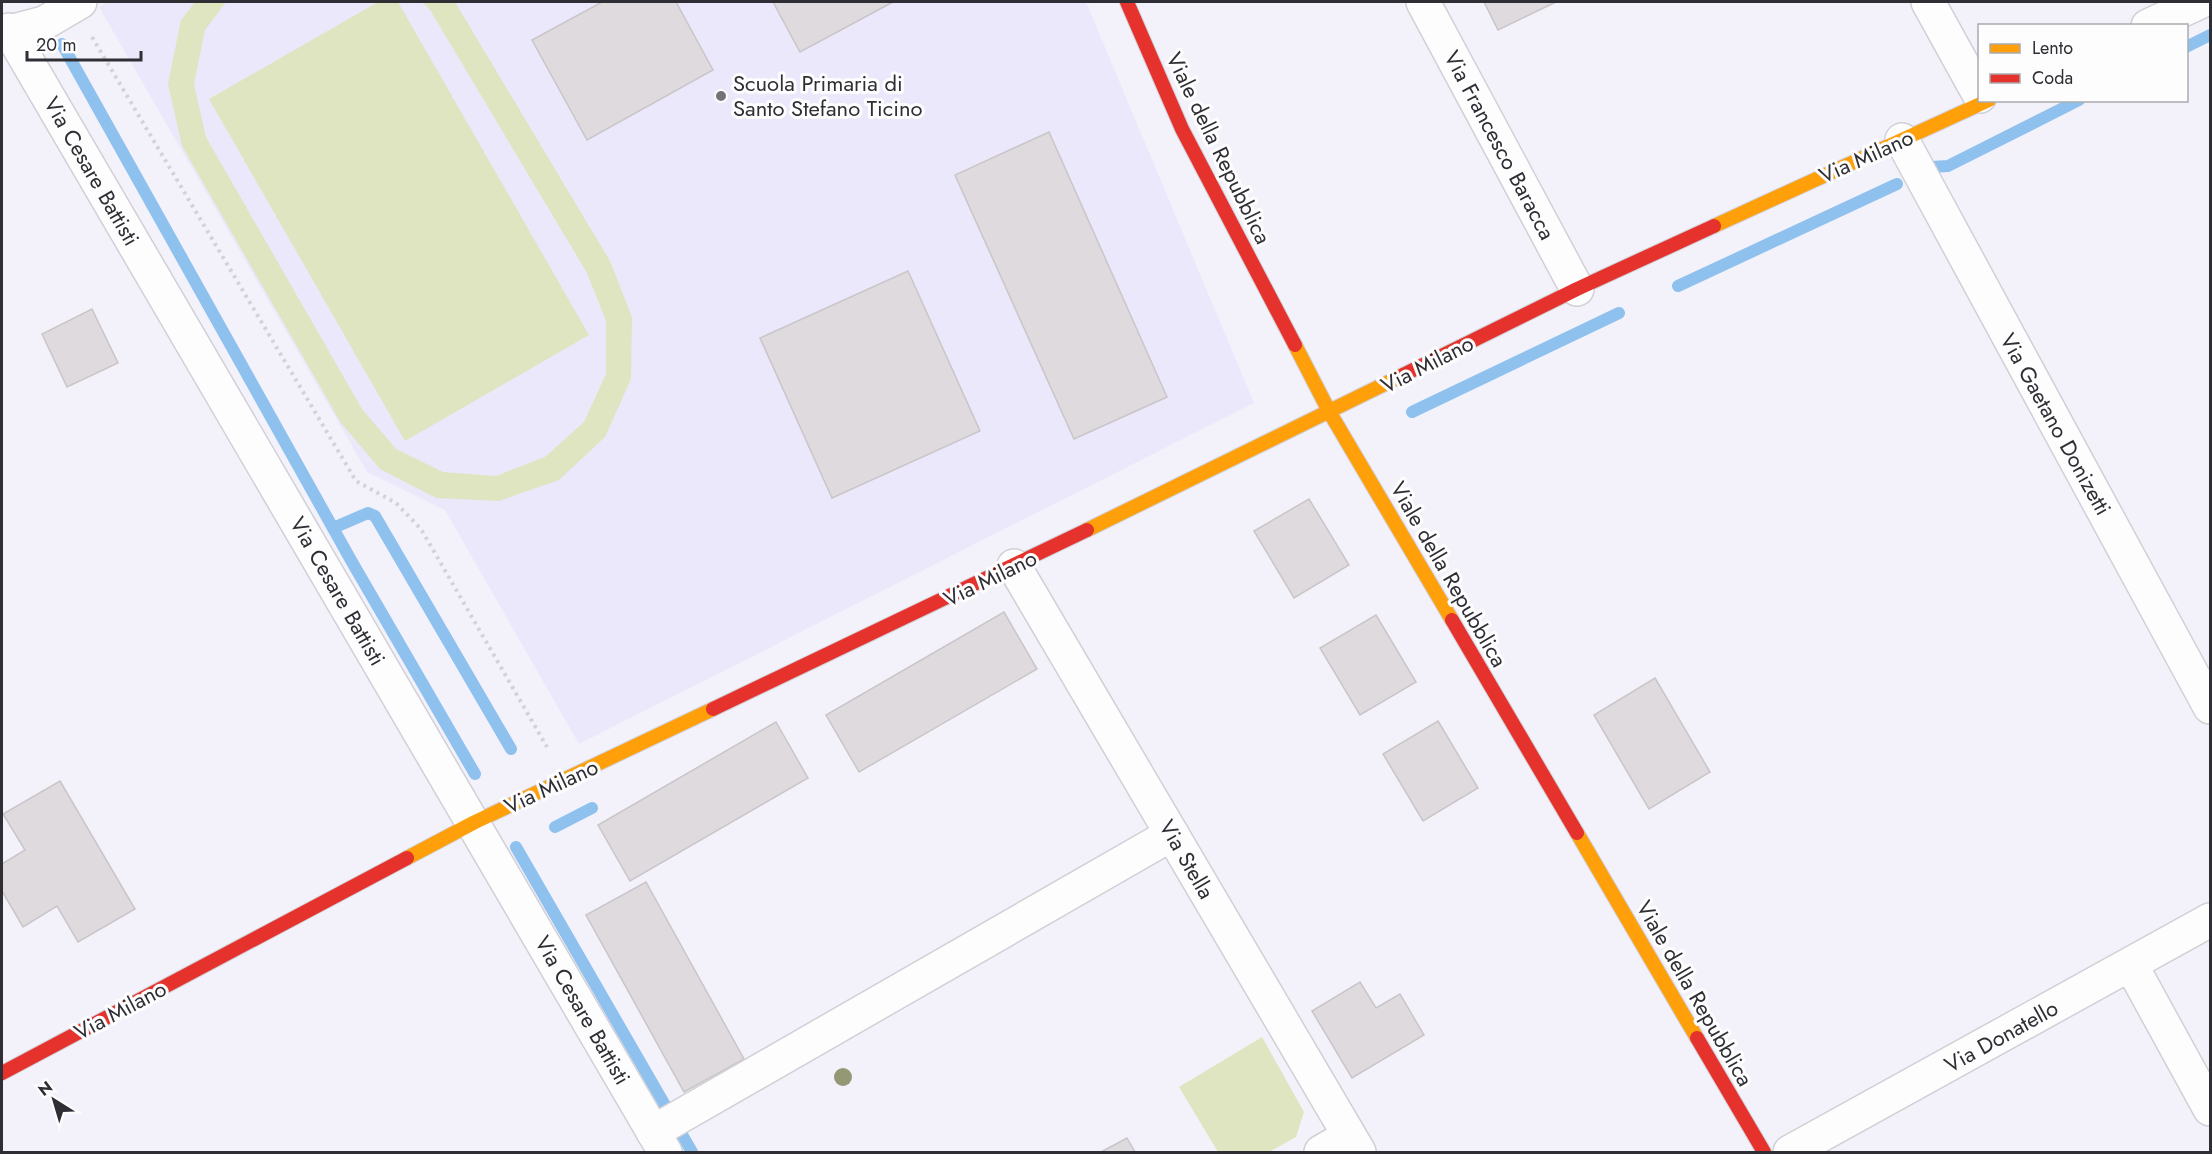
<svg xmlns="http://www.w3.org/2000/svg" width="2212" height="1154" font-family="Jost,sans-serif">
	<rect width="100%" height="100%" fill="#f3f2fa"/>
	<path fill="#eae8fa" d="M108,2h978l168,401 -675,341 -134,-234 -78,-38 -268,-465z"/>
	<g fill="#e0e5c1">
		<path d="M195,2h31l-21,28 -11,54 12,53 156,272 34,40 47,23 53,4 49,-19 39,-35 22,-48v-53l-19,-48 -157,-263 -8,-8h33l155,259 22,56 -1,62 -26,58 -46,43 -60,21 -63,-3 -56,-29 -39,-46 -159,-277 -14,-62 13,-64z"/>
		<path d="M378,2h20l191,333 -184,106 -196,-342z"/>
		<path d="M1262,1037l42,75 -8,25 -27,15h-51l-39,-65z"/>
	</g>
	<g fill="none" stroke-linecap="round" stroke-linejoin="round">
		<g stroke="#8ec1ee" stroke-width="12">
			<path d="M62,44l290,518 123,212"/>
			<path d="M2186,47l24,-12"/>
			<path d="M1932,167l16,-1 131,-66"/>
			<path d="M1678,286l219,-102"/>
			<path d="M1412,412l207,-99"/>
			<path d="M333,528l35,-15 7,3 136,233"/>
			<path d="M555,827l37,-19"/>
			<path d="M516,847l176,305"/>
		</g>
	</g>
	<g fill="#dedadd" stroke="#cac5c8" stroke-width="1.5">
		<path d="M602,2h74l37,68 -126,70 -55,-100z"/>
		<path d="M773,2h120l-93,50z"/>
		<path d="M1484,2h72l-58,28z"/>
		<path d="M1049,132l118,265 -93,42 -119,-264z"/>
		<path d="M908,271l72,160 -148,67 -72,-160z"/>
		<path d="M92,309l26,54 -51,24 -25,-53z"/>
		<path d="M1309,499l40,66 -55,33 -40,-67z"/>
		<path d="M1004,612l33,57 -178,103 -33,-57z"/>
		<path d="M1376,615l40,67 -56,33 -40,-67z"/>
		<path d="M1655,678l55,94 -61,37 -55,-94z"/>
		<path d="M1438,721l40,67 -55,33 -40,-67z"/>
		<path d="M776,722l32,56 -178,103 -32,-56z"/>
		<path d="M60,781l75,128 -57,33 -21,-36 -34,21 -21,-36v-27l23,-14 -22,-36z"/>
		<path d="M646,882l98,177 -60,33 -98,-177z"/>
		<path d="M1360,982l16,26 24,-14 24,41 -72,43 -40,-67z"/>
		<path d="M1127,1138l8,14h-34z"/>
	</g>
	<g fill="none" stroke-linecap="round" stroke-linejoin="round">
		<g stroke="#d1d0d7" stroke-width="36">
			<g id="street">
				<path d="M1423,2l154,287"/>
				<path d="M1928,2l52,94"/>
				<path d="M2148,26l52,-24"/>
				<path d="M9,30l656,1122"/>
				<path d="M2,34l42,-11 36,-21"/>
				<path d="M1902,140l308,567"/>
				<path d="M1014,566l345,586"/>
				<path d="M2131,965l79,144"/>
				<path d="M653,1132l519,-298"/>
				<path d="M1321,1152l28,-16"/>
				<path d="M1790,1152l420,-232"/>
			</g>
		</g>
		<g stroke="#d1d0d7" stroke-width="16">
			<g id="slow">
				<path d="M1714,226l275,-126"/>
				<path d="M1295,345l35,68 122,207"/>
				<path d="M1087,530l316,-155"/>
				<path d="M1577,833l120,205"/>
				<path d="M407,858l68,-36 238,-113"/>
			</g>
		</g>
		<g stroke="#d1d0d7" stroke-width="16">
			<g id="jam">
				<path d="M1127,2l55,127 113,216"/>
				<path d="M1403,375l174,-86 137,-63"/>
				<path d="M1452,620l125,213"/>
				<path d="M713,709l374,-179"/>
				<path d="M1697,1038l67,114"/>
				<path d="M2,1073l405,-215"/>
			</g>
		</g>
		<path stroke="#d3d2d6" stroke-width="4" stroke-dasharray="3 4.5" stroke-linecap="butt" d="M92,37l264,444 40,22 25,26 126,218"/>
		<use href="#street" stroke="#fdfdfe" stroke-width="33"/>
		<use href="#slow" stroke="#ff9f0a" stroke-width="14"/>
		<use href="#jam" stroke="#e5322d" stroke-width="14"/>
	</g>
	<circle fill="#959874" cx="843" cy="1077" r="9"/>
	<circle fill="#74737a" stroke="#fdfdfd" stroke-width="2" cx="721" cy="96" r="6"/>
	<g text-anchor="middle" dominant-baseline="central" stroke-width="6" stroke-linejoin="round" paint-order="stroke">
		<g font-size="22" fill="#2f2e35" stroke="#fdfdfd" text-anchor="start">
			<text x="733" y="83">Scuola Primaria di<tspan x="733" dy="25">Santo Stefano Ticino</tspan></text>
		</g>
		<g font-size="22" fill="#2f2e35" stroke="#fdfdfd">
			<text transform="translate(1500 145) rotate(62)">Via Francesco Baracca</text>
			<text transform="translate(1219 148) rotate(64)">Viale della Repubblica</text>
			<text transform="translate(1866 156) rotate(-24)">Via Milano</text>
			<text transform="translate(92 171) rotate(60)">Via Cesare Battisti</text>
			<text transform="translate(1427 364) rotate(-27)">Via Milano</text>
			<text transform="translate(2056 424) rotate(61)">Via Gaetano Donizetti</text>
			<text transform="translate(1449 574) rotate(60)">Viale della Repubblica</text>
			<text transform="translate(990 578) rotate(-26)">Via Milano</text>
			<text transform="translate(338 591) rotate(60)">Via Cesare Battisti</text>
			<text transform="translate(551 786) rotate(-25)">Via Milano</text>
			<text transform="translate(1187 859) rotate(60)">Via Stella</text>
			<text transform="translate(1695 993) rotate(60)">Viale della Repubblica</text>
			<text transform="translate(120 1010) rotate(-28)">Via Milano</text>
			<text transform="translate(583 1010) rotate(60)">Via Cesare Battisti</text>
			<text transform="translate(2001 1036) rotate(-29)">Via Donatello</text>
		</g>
	</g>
	<rect width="2212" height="1154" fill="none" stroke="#2f2e35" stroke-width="6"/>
	<rect x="1978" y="24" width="210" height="78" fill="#fdfdfd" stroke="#abaaad" stroke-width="1.5"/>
	<rect x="1990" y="44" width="30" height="9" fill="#ff9f0a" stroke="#abaaad" stroke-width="1.5"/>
	<text x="2032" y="54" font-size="18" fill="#2f2e35">Lento</text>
	<rect x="1990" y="74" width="30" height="9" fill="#e5322d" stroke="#abaaad" stroke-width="1.5"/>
	<text x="2032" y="84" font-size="18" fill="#2f2e35">Coda</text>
	<g transform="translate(54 1100) rotate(323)" stroke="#fdfdfd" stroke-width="4.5" paint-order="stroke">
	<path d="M0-4.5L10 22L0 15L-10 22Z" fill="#2f2e35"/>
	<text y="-9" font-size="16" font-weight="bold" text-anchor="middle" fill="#2f2e35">N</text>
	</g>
	<path d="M27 51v9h114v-9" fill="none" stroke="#2f2e35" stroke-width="3"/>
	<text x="36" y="51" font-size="18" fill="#2f2e35" stroke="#fdfdfd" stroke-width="4.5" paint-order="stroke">20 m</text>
</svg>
